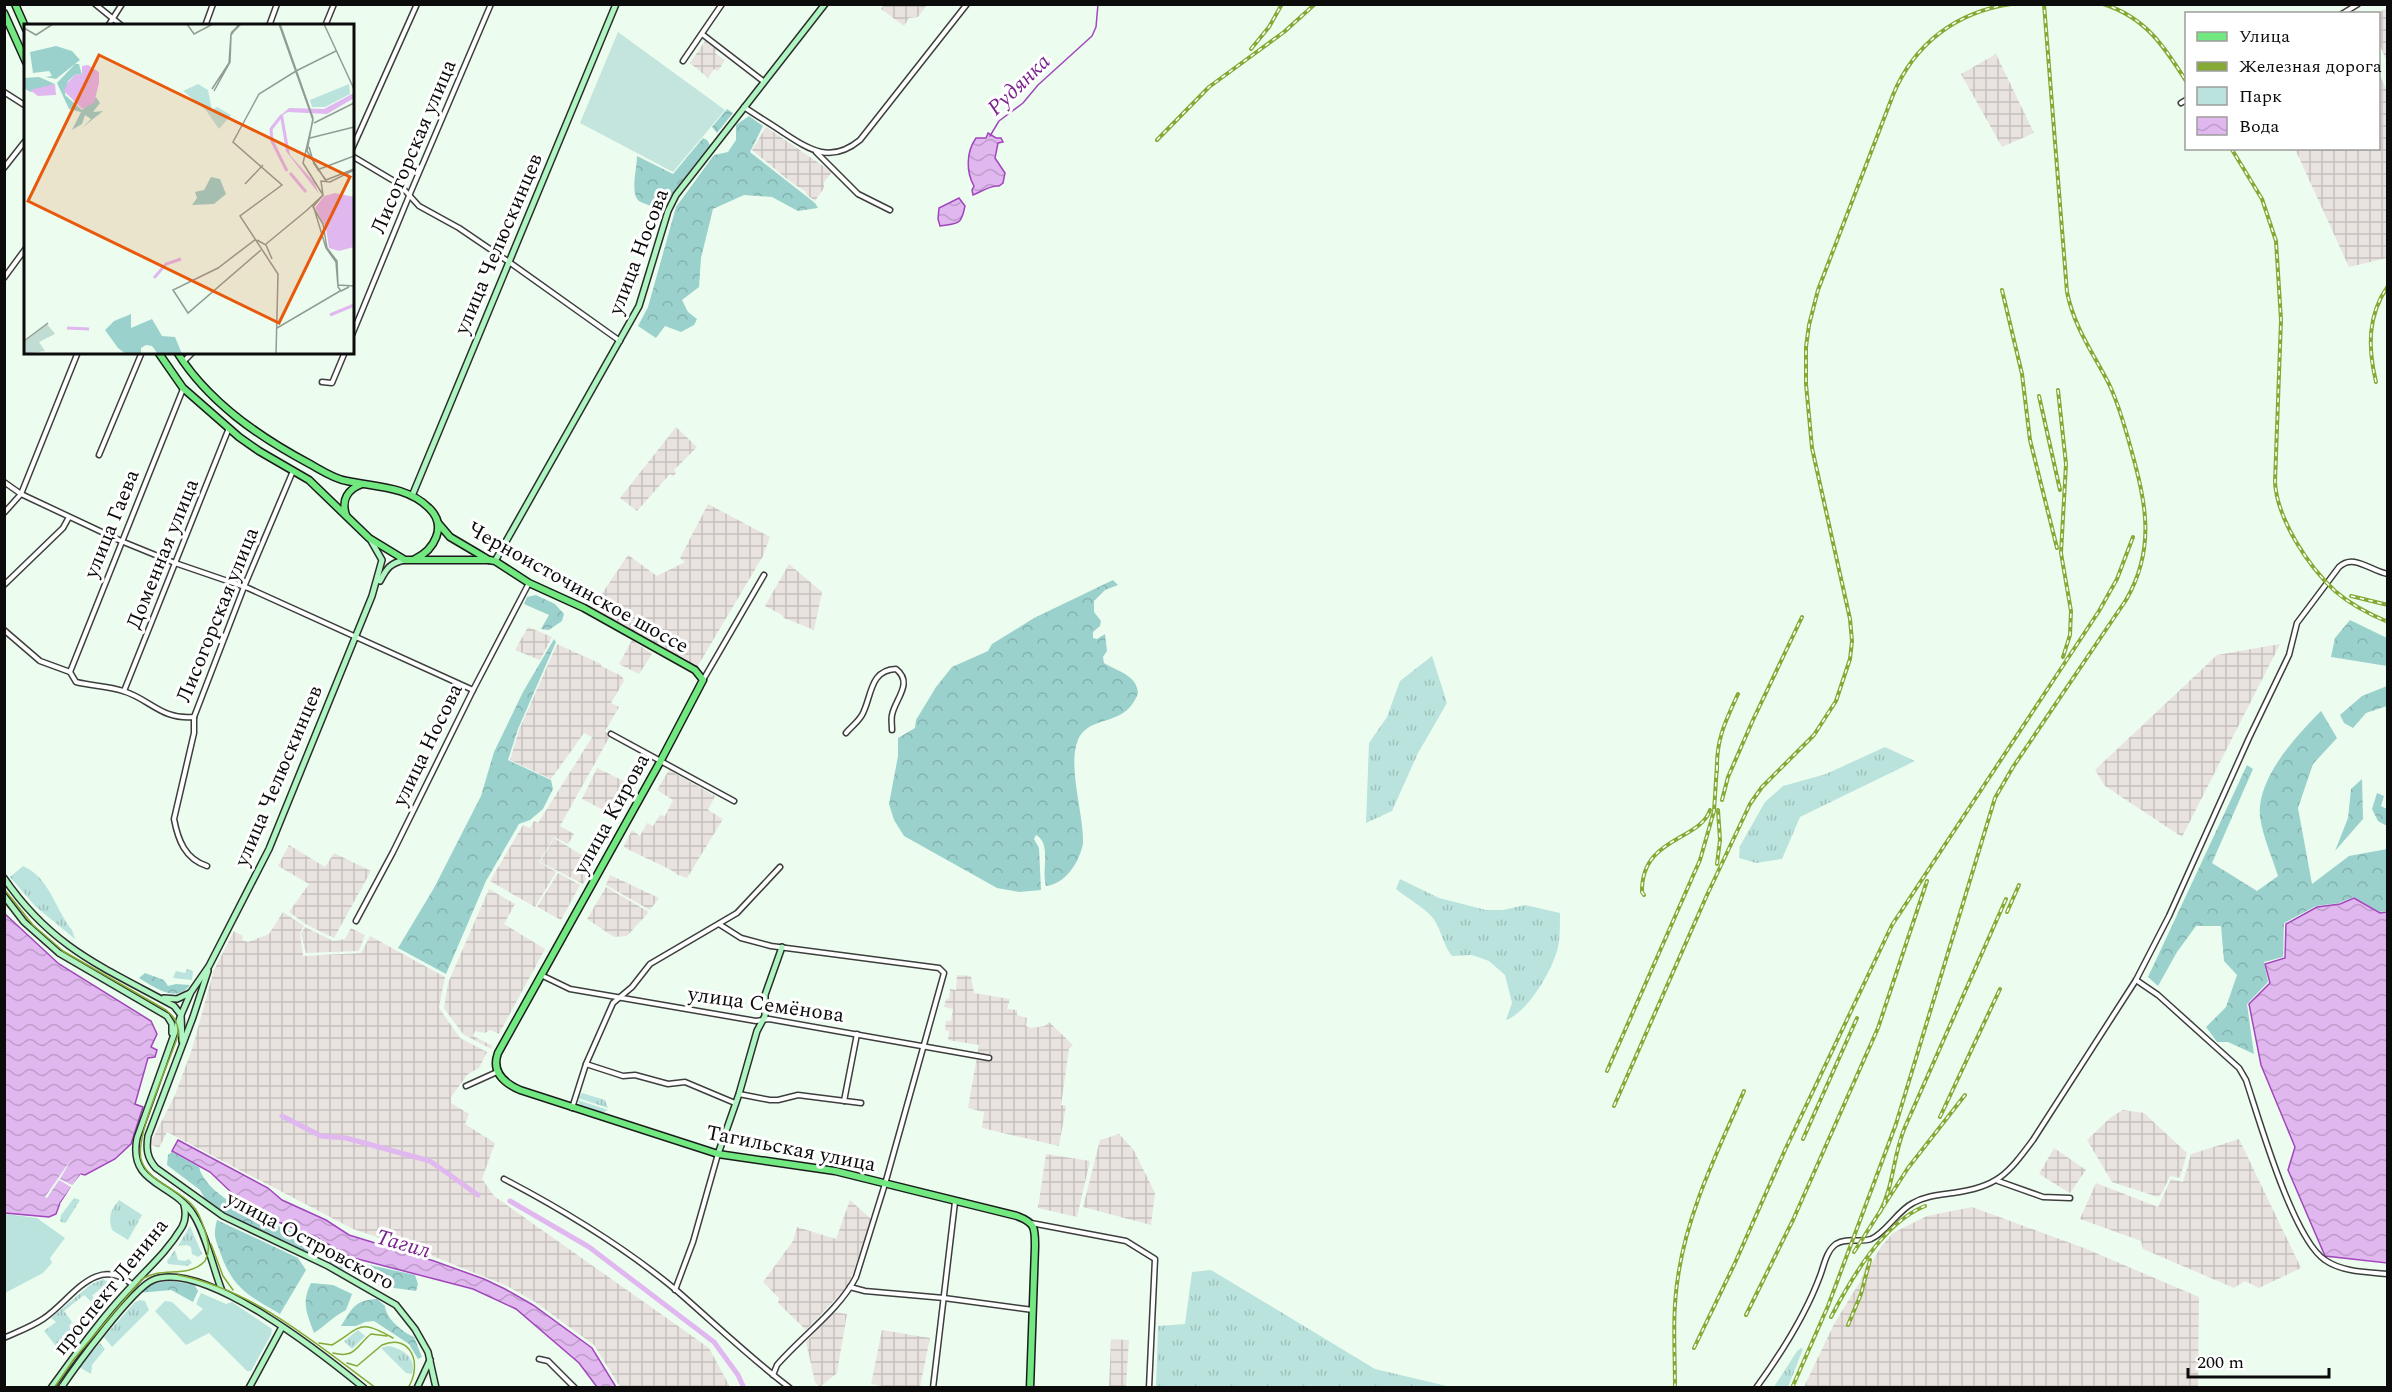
<svg xmlns="http://www.w3.org/2000/svg" width="2392" height="1392" font-family="Spectral,serif">
	<defs>
		<pattern id="industrial-grid" width="8" height="8" patternUnits="userSpaceOnUse" patternTransform="scale(1.5)"><rect width="8" height="8" fill="#e9e3e0"/><path d="M0 4h8M4 0v8" fill="none" stroke="#c6c1bf"/></pattern>
		<pattern id="grass-tufts" width="24" height="20" patternUnits="userSpaceOnUse" patternTransform="scale(1.5)"><rect width="24" height="20" fill="#bae3dd"/><path d="M3 7l-1-3M5 7V3M7 7l1-3M15 17l-1-3M17 17v-4M19 17l1-3" fill="none" stroke="#9fc1bc"/></pattern>
		<pattern id="forest-crowns" width="20" height="18" patternUnits="userSpaceOnUse" patternTransform="scale(1.5)"><rect width="20" height="18" fill="#9bd1cd"/><path d="M2 6a3 3 0 1 1 6 0M12 15a3 3 0 1 1 6 0" fill="none" stroke="#84b2af"/></pattern>
		<pattern id="water-waves" width="16" height="10" patternUnits="userSpaceOnUse" patternTransform="scale(1.5)"><rect width="16" height="10" fill="#e0b7ee"/><path d="M0 5q4-4 8 0t8 0" fill="none" stroke="#bf9ccb"/></pattern>
	</defs>
	<rect width="100%" height="100%" fill="#ecfdef"/>
	<g fill="url(#industrial-grid)">
		<path d="M884,5v-1l43,1 -9,12 -9,1 -5,8 -23,-17z"/>
		<path d="M2387,8v54l-8,-19 -1,-30z"/>
		<path d="M705,41l12,9 -2,3 10,7 -7,11 -4,-2 -6,9 -18,-15z"/>
		<path d="M1996,54l38,79 -32,14 -41,-73z"/>
		<path d="M2379,73l8,18v167l-38,9 -54,-118 83,-1z"/>
		<path d="M766,127l66,45 -8,10v6l-9,13 -8,-6 -1,-3 -18,-12 -36,-30z"/>
		<path d="M676,427l21,20 -23,23 2,3 -3,3 -3,-2 -33,37 -17,-13z"/>
		<path d="M708,504l62,33 -7,19 -67,113 -103,-62 35,-52 29,21 28,-14 -5,-4z"/>
		<path d="M789,564l33,28 -8,38 -30,-12 -2,-3 -17,-9z"/>
		<path d="M528,627l24,10 -12,23 -25,-10z"/>
		<path d="M632,640l20,14 -13,20 -20,-10z"/>
		<path d="M557,644l44,20v2l21,10 2,5 -13,22 8,4 -14,24 5,5 -50,90 14,8 -6,10 -14,-7 -15,25 17,10 -21,35 -45,-26 33,-56 7,3 4,-7 4,2 63,-100 -9,14 -8,-4 -33,46 -41,-19 9,-30z"/>
		<path d="M2280,644l-98,193 -77,-51 -10,-16 122,-115z"/>
		<path d="M597,768l39,19 -17,31 -37,-19z"/>
		<path d="M669,770l46,26 -7,14 15,9 -36,59 -9,-3 -7,-5 -46,-22 -1,-2 8,-16 8,6 7,-13 6,3 7,-11 5,1 8,-16 -16,-10z"/>
		<path d="M554,838l41,25 -12,21 -43,-22z"/>
		<path d="M289,845l36,22 9,-14 37,18 -37,67 -27,-13 -18,-13 20,-28 -31,-18z"/>
		<path d="M558,873l22,12 -19,35 -24,-13z"/>
		<path d="M610,875l49,23 -9,12 -44,-25z"/>
		<path d="M606,887l43,25 -22,24 -13,1 -27,-18z"/>
		<path d="M489,889l26,15 -11,20 41,25 -46,85 -9,-4 -5,3 -10,-2 -2,5 20,10 -2,3 -28,-15 -19,-26 4,-25z"/>
		<path d="M283,912l21,14 -4,7 3,23 58,-3 9,-17 75,41 -6,31 21,30 27,14 -8,16 -11,6 -17,23v6l18,11 -4,10 30,19 -13,36 12,17 215,152 21,39h-110l-26,-42 -59,-43 -28,-16 -72,-29 -82,-28 -186,-97 -8,16 -9,-4 25,-49 17,-46 22,-79 20,-39 9,5 -1,4 6,2 21,-8z"/>
		<path d="M305,927l28,14 12,-2 6,-11 14,7 -6,16 -53,2 -5,-19z"/>
		<path d="M957,975l14,1 3,17 36,6 -3,10 10,1v5l10,3 -1,8 5,2 14,-2 4,-4 24,23 -4,4 -8,56 5,1 -7,40 -77,-18 2,-16 -16,-4 11,-63 -31,-5 1,-9 -4,-1 1,-9h5l2,-12 -9,-2 2,-8 3,-1 1,-9 6,1z"/>
		<path d="M2123,1110l21,3 43,40 -7,25 -10,-2 -8,17 -4,4 -46,-15 -25,-42 24,-23z"/>
		<path d="M1119,1134l14,15 22,44 -4,32 -68,-18 17,-67z"/>
		<path d="M2239,1139l62,129 -42,20 -14,-7 -11,7 -91,-39 -2,-8 -61,-22 16,-36 62,24 13,-28 12,3 8,-28z"/>
		<path d="M2054,1148l32,22 -16,23 -31,-19z"/>
		<path d="M1046,1154l44,7 -13,56 -39,-9z"/>
		<path d="M850,1200l21,19 -18,54 -5,13 -42,44 -28,-27 1,-5 -16,-16 30,-41 4,-14 39,12z"/>
		<path d="M1972,1207l112,41 115,49 -1,90h-394l30,-63 27,-44 5,-15 4,1 10,-18 13,-15 34,-17z"/>
		<path d="M833,1312l14,2 -10,59 -17,14 -5,-5 -9,-40z"/>
		<path d="M882,1330l48,8 -10,49h-33l-16,-3z"/>
		<path d="M1111,1339l18,1 -3,46 17,1h-34z"/>
	</g>
	<g fill="url(#grass-tufts)">
		<path d="M1432,656l15,47 -29,50 -26,58 -26,12 3,-80 18,-26 13,-36z"/>
		<path d="M1885,747l30,14 -115,56 -18,42 -26,4 -17,-5 1,-12 25,-44 18,-16 43,-12z"/>
		<path d="M23,866c27,12 32,43 49,64l3,9 -40,-33 -25,-29z"/>
		<path d="M1400,879l39,19 47,12h17l22,-5 35,8c0,9 0,19 -1,28 -2,23 -31,72 -53,79l6,-17 -7,-28 -16,-14 -17,-6 -20,1c-9,-11 -10,-25 -19,-38 -7,-9 -27,-21 -37,-29z"/>
		<path d="M187,969l6,2 -1,9 -19,-2 3,-7 9,2z"/>
		<path d="M582,1093l23,7 3,8 -30,-10z"/>
		<path d="M578,1100l30,10 -6,3 -22,-7z"/>
		<path d="M74,1198l6,2 -13,21 -3,2 -4,-2 1,-6z"/>
		<path d="M119,1200l23,15 -14,25 -16,-10c-4,-13 -2,-19 7,-30z"/>
		<path d="M190,1226l12,28 -4,3 -6,-3 -1,-7 -4,-2 -9,1z"/>
		<path d="M175,1250l3,10 7,1 4,-2 3,4 -5,3 -19,-2 -1,-3z"/>
		<path d="M1211,1270l164,99 76,18 -139,1 -2,-3 -2,3 -152,-1 2,-61 27,-2 7,-52z"/>
		<path d="M103,1279l5,3 -16,14 6,7 7,-5 1,2 -6,7h-3l-13,-12 -20,16 8,11 -3,4 10,13 -3,4 -20,3 -12,-15 12,-9 -5,-4 39,-33z"/>
		<path d="M140,1300l5,1 4,9 -37,37 -8,-10 31,-35z"/>
		<path d="M358,1330l7,6 -13,13 -8,-8z"/>
		<path d="M100,1343l5,6 -13,16 -1,9 -12,-7z"/>
		<path d="M388,1346c14,2 29,12 24,28l-6,-1 -25,-25z"/>
		<path d="M1801,1348l2,1 -15,38h-14l23,-36z"/>
	</g>
	<g fill="url(#forest-crowns)">
		<path d="M727,109l6,4 -16,20 -5,-6z"/>
		<path d="M749,116l14,10 -13,26 65,51 3,5 -20,3 -26,-14 -28,-2 -31,14 -12,49 -2,29 -17,13 6,12 9,7 -3,6 -13,7 -16,-6 -9,12 -18,-12 10,-19 28,-100 38,-52 14,-3 8,-12v-15z"/>
		<path d="M703,138l4,2 3,5 -44,57 -13,5c-4,-2 -11,-4 -14,-6 -9,-8 -2,-33 -2,-45l36,18z"/>
		<path d="M1113,580l5,5 -13,5 -11,11v11l7,9 -1,5 -7,6v6l4,1 8,-5 2,17 -4,6 1,6c13,8 33,12 34,30 -13,36 -48,20 -60,47 -11,26 6,74 5,103 -3,18 -17,41 -37,43 -5,-16 6,-42 -10,-51l-2,4 5,9 2,42 -22,2 -22,-4 -93,-52 -10,-16 -5,-16 9,-48v-18l17,-10 1,-8 20,-33 16,-20 36,-16 4,-7 42,-26z"/>
		<path d="M536,595l19,9 9,10 -2,7 -13,9 -8,-1 8,-14 -25,-11 3,-7z"/>
		<path d="M2350,620l37,18v28l-56,-9 4,-19z"/>
		<path d="M554,639l2,3 -38,87 -10,31 43,20 2,9 -10,20 -13,11 -11,4 -33,57 -40,93 -48,-26 36,-60 47,-92 13,-44 29,-60z"/>
		<path d="M2387,686v20l-21,7 -13,15 -9,-5 -4,-8 22,-19z"/>
		<path d="M2321,711l16,27 -24,26 -15,44 14,76 37,-28 38,-7v62l-7,1 -26,-15 -15,6 -23,3 -32,17 -1,34 -19,5 4,20 -21,22 7,50 -26,-12h-11l-11,-15 20,-20 11,-32 -13,-14 -3,-35h-25l-19,26 -19,34 -10,-9 99,-212 6,4 -41,94 45,28 21,-15c-6,-19 -15,-39 -18,-59 -4,-38 36,-81 61,-106z"/>
		<path d="M2362,779l1,40 -28,32 13,-33 3,-29z"/>
		<path d="M2377,793l7,3 -3,10 6,3v17l-9,-5 -6,-12z"/>
		<path d="M145,973l19,7 4,6 8,-2 14,1c-14,19 -36,2 -51,-7z"/>
		<path d="M172,1152l27,15c9,35 83,61 114,73l4,6 -4,7 -12,-2 -80,-38 -13,-9 -8,-14 -33,-25 1,-10z"/>
		<path d="M217,1220l81,38 8,12 -26,44c-32,-19 -47,-25 -60,-62 -5,-14 -7,-17 -3,-32z"/>
		<path d="M328,1249l19,11 68,15 3,9 -2,7 -36,-5 -50,-23 -5,-9z"/>
		<path d="M169,1281l25,3 4,7 -5,11 -22,-12 -33,3 14,-9z"/>
		<path d="M311,1283l22,2 19,9 -6,16c-12,6 -20,15 -32,23 -7,-20 -13,-30 -3,-50z"/>
		<path d="M377,1299l8,7c1,13 18,26 29,31l8,20 -4,2 -9,-15 -35,-23 -9,1 -9,4h-15c11,-17 13,-26 36,-27z"/>
	</g>
	<g fill="#bae3dd">
		<path d="M5,1214l32,4 28,20 -15,20 2,5 -9,10 -38,20z"/>
		<path d="M201,1293l25,11 6,-2 40,27 -1,6 -20,36h-4l-38,-38 -23,12 -31,-34 10,-10 7,1 19,18 12,-11 -7,-5z"/>
	</g>
	<path fill="#c4e5dd" d="M618,32l107,78 -52,62 -93,-49z"/>
	<g fill="url(#water-waves)" stroke="#a246bc" stroke-width="1.5">
		<path d="M988,133l8,5h5l2,4 -5,1 -3,15 10,15 -2,10 -4,3c-9,-1 -18,6 -26,9l-1,-5 2,-4c-8,-14 -8,-34 2,-48h10z"/>
		<path d="M959,198l6,8c-4,20 -7,17 -25,20l-2,-7 1,-11z"/>
		<path d="M2354,898l26,15 7,-1v351l-62,-7 -37,-86 7,-23 -34,-82 -12,-61 21,-21 -5,-19 20,-6 1,-34 31,-17 23,-3z"/>
		<path d="M4,913l55,51 92,57 6,13 -6,13 6,3 -2,7 -7,1 -13,46 8,3 -12,37 -16,15 -30,16 -4,-1 -21,29 -4,11 -7,3 -44,-4z"/>
		<path d="M178,1140l90,48 14,12 44,20 23,15 85,26 50,18 21,10 28,16 59,43 24,39h-19l-18,-24 -63,-54 -43,-20 -123,-32 -36,-21 -51,-20 -30,-22 -23,-22 -38,-21z"/>
	</g>
	<path fill="#ecfdef" d="M72,1158l-12,21 12,6 9,-11 1,2 -21,28h-1l11,-17 -12,-7 -12,18 -2,-1z"/>
	<g fill="none" stroke-linecap="round" stroke-linejoin="round">
		<path stroke="#a246bc" stroke-width="1.5" d="M990,136l9,-15 24,-18 15,-18 54,-49 4,-9 2,-23"/>
		<g stroke="#e0b7ee" stroke-width="5">
			<path d="M282,1116l39,20 25,2 84,23 48,34"/>
			<path d="M510,1201l79,46 125,95 24,33 6,13"/>
		</g>
		<g stroke="#3e3e3e" stroke-width="7">
			<g id="street">
				<path d="M95,4l27,22"/>
				<path d="M2342,14l16,-10"/>
				<path d="M108,26l14,-22"/>
				<path d="M205,26l8,-22"/>
				<path d="M269,26l8,-22"/>
				<path d="M325,26l9,-22"/>
				<path d="M702,34l61,47"/>
				<path d="M683,61l39,-57"/>
				<path d="M4,92l22,14"/>
				<path d="M2181,103l5,-3"/>
				<path d="M744,107c13,9 27,17 40,26 26,17 47,31 76,7l107,-136"/>
				<path d="M352,149l65,-145"/>
				<path d="M816,152l42,42 32,16"/>
				<path d="M352,156l47,28 20,22 40,22 50,34 111,79"/>
				<path d="M4,168l22,-28"/>
				<path d="M4,278l22,-30"/>
				<path d="M352,335l57,-139 82,-192"/>
				<path d="M183,362l10,-10"/>
				<path d="M322,382l10,1 13,-31"/>
				<path d="M99,455l43,-103"/>
				<path d="M4,482l17,12 100,47 54,22 73,25 225,102"/>
				<path d="M4,513l17,-19 57,-142"/>
				<path d="M4,585l59,-57 6,-11"/>
				<path d="M4,630l36,31 30,11 6,10c16,4 32,4 47,9 27,8 38,29 71,26"/>
				<path d="M70,672l113,-283"/>
				<path d="M703,680l61,-105"/>
				<path d="M124,691l105,-263"/>
				<path d="M846,733c5,-6 12,-11 16,-18 10,-18 7,-45 34,-46 18,14 -1,30 -4,46 -1,5 0,10 0,15"/>
				<path d="M611,734l123,67"/>
				<path d="M207,866c-22,-7 -29,-26 -33,-47l20,-86v-16l50,-130 49,-116"/>
				<path d="M356,921l37,-69 80,-162 56,-107"/>
				<path d="M719,924l22,14 30,8 168,22 5,5 -59,211 -29,93c-16,32 -55,60 -79,88l-4,10"/>
				<path d="M541,975l29,14 186,32 13,-2 220,39"/>
				<path d="M2136,980l22,15 81,73 7,12c13,39 47,159 79,180 17,12 42,12 63,14"/>
				<path d="M586,1064l37,12 12,-1 33,9 17,-2 50,21"/>
				<path d="M466,1086l31,-14"/>
				<path d="M739,1094l31,6h8l20,-5 63,8"/>
				<path d="M844,1101l13,-67"/>
				<path d="M572,1108l14,-44 27,-61 19,-16 18,-23 87,-51 43,-46"/>
				<path d="M504,1179c61,32 119,67 172,111 38,33 74,68 114,98"/>
				<path d="M1998,1181l45,16 27,1"/>
				<path d="M1031,1223l95,18 29,18 -6,129"/>
				<path d="M850,1287l15,4 79,7 89,12"/>
				<path d="M675,1290l18,-48 25,-88"/>
				<path d="M4,1338c13,-6 27,-11 39,-19 28,-18 52,-66 90,-34"/>
				<path d="M539,1359l9,2 27,27"/>
				<path d="M933,1388l22,-186"/>
				<path d="M1756,1388c24,-33 50,-74 64,-112 4,-10 6,-25 16,-32 11,-7 24,-1 35,-5 15,-6 26,-28 42,-36 12,-7 26,-8 40,-10 44,-6 54,-18 80,-53l103,-160 33,-64 80,-178 40,-83 8,-32 42,-56c15,-14 31,4 49,7"/>
			</g>
		</g>
		<g stroke="#2d2d2d" stroke-width="8">
			<g id="secondary">
				<path d="M412,496l204,-492"/>
				<path d="M495,561l144,-255 29,-95 8,-16 149,-191"/>
				<path d="M380,581c7,-13 10,-18 25,-21"/>
				<path d="M4,878c48,70 99,89 170,128l7,9 1,26"/>
				<path d="M4,896l20,26 35,31 108,63 5,8v9"/>
				<path d="M208,971l-15,46 -45,119c-2,13 -1,22 8,32l67,48 105,50 68,39 19,24 13,23 8,36"/>
				<path d="M164,998l13,1 13,-6"/>
				<path d="M718,1154l21,-60 18,-63 8,-15v-21l17,-48"/>
				<path d="M222,1291c-9,-23 -16,-57 -29,-77 -21,-32 -65,-29 -56,-76l44,-123 10,-23 18,-26 60,-117 103,-253 10,-36 -12,-21"/>
				<path d="M51,1388c25,-34 49,-68 77,-98 19,-21 39,-38 54,-63 4,-7 4,-14 2,-22"/>
				<path d="M61,1388c14,-21 72,-100 92,-108 51,-21 172,76 211,108"/>
				<path d="M249,1388l33,-61"/>
				<path d="M417,1388l13,-28"/>
			</g>
		</g>
		<g stroke="#1c1c1c" stroke-width="9">
			<g id="primary">
				<path d="M15,4l11,25"/>
				<path d="M4,13l22,49"/>
				<path d="M158,352l25,36 56,49 20,14 50,29 60,58 36,22h84"/>
				<path d="M177,352c31,50 82,85 133,112 11,6 24,15 37,17 28,6 60,5 82,27 19,18 5,42 -14,51"/>
				<path d="M346,515c-5,-15 2,-26 16,-31"/>
				<path d="M438,523l12,14 39,23 6,1 34,22 55,25 111,62 8,10 -43,82 -162,291c-7,19 6,30 22,37l198,64 117,17 182,45c19,7 18,13 18,31l-5,141"/>
			</g>
		</g>
		<use href="#street" stroke="#fff" stroke-width="4"/>
		<use href="#secondary" stroke="#aff5c1" stroke-width="5"/>
		<use href="#primary" stroke="#71e880" stroke-width="6"/>
		<g stroke="#84aa35" stroke-width="1.5">
			<path d="M4,889l29,36 30,26 103,59c9,7 13,14 12,25 -8,27 -46,105 -36,127 8,21 37,27 51,44 6,6 9,16 12,25 3,11 6,19 0,30 -17,18 -43,5 -63,18l-68,80 -20,29"/>
			<path d="M211,1244l12,32 10,14"/>
			<path d="M178,1275c76,15 137,68 198,113"/>
			<path d="M319,1343l13,2c30,-18 27,-27 61,-7"/>
			<path d="M333,1353c22,6 23,-7 38,-19l16,2"/>
			<path d="M347,1363l10,3 25,-21c29,-12 41,19 26,43"/>
		</g>
		<g stroke="#84aa35" stroke-width="4">
			<g id="rail">
				<path d="M2103,4c42,13 61,42 83,77"/>
				<path d="M1251,49l18,-22 13,-23"/>
				<path d="M1157,140l52,-53 75,-55 31,-28"/>
				<path d="M2231,148l31,51 14,42 5,79 -6,162c2,37 33,84 60,109 15,13 34,23 53,31"/>
				<path d="M2002,290l20,84 8,66 27,108"/>
				<path d="M2376,382c-8,-34 -9,-66 12,-96"/>
				<path d="M2058,390l8,74 -5,89 10,58 -1,24 -7,22"/>
				<path d="M2039,396l21,94"/>
				<path d="M2351,596l37,9"/>
				<path d="M1717,771c-1,-31 8,-49 21,-77"/>
				<path d="M1722,800l6,-23 25,-57 49,-103"/>
				<path d="M1717,864l3,-24 -2,-30"/>
				<path d="M1644,895l-2,-3c-1,-55 58,-51 68,-82"/>
				<path d="M2007,912l12,-27"/>
				<path d="M1607,1071l93,-211 14,-49 3,-46"/>
				<path d="M1614,1106l93,-211 43,-91 12,-17 52,-52 22,-34 14,-42 2,-18 -2,-22 -38,-171 -6,-64v-37l3,-22 9,-35 75,-195c21,-51 63,-83 118,-91"/>
				<path d="M1940,1117l60,-128"/>
				<path d="M1803,1139l54,-121"/>
				<path d="M1880,1212c14,-27 13,-57 25,-85l101,-228"/>
				<path d="M1854,1252l54,-84 57,-73"/>
				<path d="M1746,1315l47,-95 85,-192 49,-147"/>
				<path d="M1831,1317c20,-38 52,-94 94,-111"/>
				<path d="M1848,1325l13,-31 9,-34"/>
				<path d="M1694,1348l41,-85 50,-113 107,-225 207,-314 18,-32 16,-42"/>
				<path d="M1675,1388c0,-37 -3,-75 3,-111 9,-65 40,-126 66,-186"/>
				<path d="M1792,1388l36,-82 68,-182 99,-326 18,-31 113,-167c30,-52 20,-97 5,-151 -6,-22 -12,-44 -22,-65 -16,-31 -35,-57 -42,-92l-23,-288"/>
			</g>
		</g>
		<use href="#rail" stroke="#fff" stroke-width="1.5" stroke-dasharray="4.5" stroke-linecap="butt"/>
	</g>
	<g text-anchor="middle" dominant-baseline="central" stroke-width="6" stroke-linejoin="round" paint-order="stroke">
		<g font-size="21" fill="#0b0b0b" stroke="#fff">
			<text transform="translate(414 147) rotate(-67)">Лисогорская улица</text>
			<text transform="translate(499 244) rotate(-67)">улица Челюскинцев</text>
			<text transform="translate(639 252) rotate(-69)">улица Носова</text>
			<text transform="translate(112 524) rotate(-68)">улица Гаева</text>
			<text transform="translate(163 554) rotate(-68)">Доменная улица</text>
			<text transform="translate(578 588) rotate(29)">Черноисточинское шоссе</text>
			<text transform="translate(218 615) rotate(-68)">Лисогорская улица</text>
			<text transform="translate(428 745) rotate(-64)">улица Носова</text>
			<text transform="translate(279 776) rotate(-67)">улица Челюскинцев</text>
			<text transform="translate(612 814) rotate(-61)">улица Кирова</text>
			<text transform="translate(766 1005) rotate(8)">улица Семёнова</text>
			<text transform="translate(791 1149) rotate(11)">Тагильская улица</text>
			<text transform="translate(310 1241) rotate(28)">улица Островского</text>
			<text transform="translate(111 1287) rotate(-51)">проспект Ленина</text>
		</g>
		<g font-size="22" font-style="italic" fill="#7a248d" stroke="#fff">
			<text transform="translate(1019 85) rotate(-44)">Рудянка</text>
			<text transform="translate(403 1244) rotate(16)">Тагил</text>
		</g>
	</g>
	<g transform="translate(24 24)">
		<rect width="330" height="330" fill="#ecfdef"/>
		<path d="M174,60l10,6 4,20 5,-3 14,8 -12,14 -14,-20 -22,-18z" fill="#bae3dd"/>
		<path d="M32,22l16,5 8,9 -24,19 -11,-2 7,-1 -3,-5 -16,2 -3,-21zM51,40h4l3,11 -6,-1 -8,7 -3,14 17,15 14,-13 4,6 -7,9 10,-1 -21,17 9,-9 -6,-4 -3,9 -10,6 9,-18 -12,-3 -12,-26zM15,53l16,7 -24,8 -6,-3 -1,-11zM187,153l9,2 6,15 -12,10 -22,1 5,-7 -2,-6 9,-2zM107,290v14l21,-9 10,17 13,1 7,17h-24l-6,-8 -6,-1 -5,3v6h-15l-8,-6 -13,-18 9,-9z" fill="#9bd1cd"/>
		<path d="M23,300l8,10 -16,8 6,9 -21,3v-12z" fill="#c0dcd3"/>
		<path d="M325,60l1,10 -25,13h-13l-2,-7z" fill="#bae3dd"/>
		<path d="M64,41l11,7v11l-5,20 -12,6 -18,-18 4,-9 8,-8 6,1v-9zM31,60l1,11 -18,1 -8,-6zM330,69v5l-27,16 -39,-2 -5,3 7,40 24,27 5,12 -33,-43 -6,-35 9,-8 35,1zM311,169l19,4v50l-15,4 -10,-3 -3,-20 -11,-20 9,-12z" fill="#e0b7ee"/>
		<path fill="none" stroke="#e0b7ee" stroke-width="3" d="M258,91l-11,14 1,12 15,30M266,149l16,19M130,254l12,-14 15,-5M306,291l24,-10M43,304l22,1"/>
		<path fill="none" stroke="#929c94" stroke-width="1.5" d="M163,0l7,10 19,-10M216,0l-8,8 -1,2 -2,29 -17,26 18,-27 1,-28 10,-10M255,0l34,96 -10,43 20,32 -17,16M256,0l33,94 -6,33 19,30M300,0l30,65M0,4l12,7 17,-11M272,47l40,-20M190,67l16,-29 1,-27 8,-11M290,99l40,-20M286,114l44,-11M285,123l5,17 12,16 28,-11M293,146l37,-14M330,146l-24,12 -9,-1 2,14 -10,12 10,17 4,24 10,13 1,24 16,1M221,160l18,-19M289,181l13,43 10,14 2,25 3,4 8,-4M232,215l-38,29 -45,22 15,23 73,-63M233,216l9,5 6,14M242,220l40,-33M253,304l63,-37M0,317l24,-18M252,330l2,-80 -38,-58 42,-31 -49,-43 26,-48 37,-23"/>
		<path fill="#e8590c" fill-opacity="0.15" stroke="#e8590c" stroke-width="3" d="M75,31l251,122 -71,146 -251,-122z"/>
		<rect width="330" height="330" fill="none" stroke="#0b0b0b" stroke-width="3"/>
	</g>
	<rect width="2392" height="1392" fill="none" stroke="#0b0b0b" stroke-width="12"/>
	<rect x="2185" y="12" width="195" height="138" fill="#ffffff" stroke="#9d9d9d" stroke-width="1.5"/>
	<rect x="2197" y="32" width="30" height="9" fill="#71e880" stroke="#9d9d9d" stroke-width="1.5"/>
	<text x="2239" y="42" font-size="18" fill="#0b0b0b">Улица</text>
	<rect x="2197" y="62" width="30" height="9" fill="#84aa35" stroke="#9d9d9d" stroke-width="1.5"/>
	<text x="2239" y="72" font-size="18" fill="#0b0b0b">Железная дорога</text>
	<rect x="2197" y="87" width="30" height="18" fill="#bae3dd" stroke="#9d9d9d" stroke-width="1.5"/>
	<text x="2239" y="102" font-size="18" fill="#0b0b0b">Парк</text>
	<rect x="2197" y="117" width="30" height="18" fill="url(#water-waves)" stroke="#9d9d9d" stroke-width="1.5"/>
	<text x="2239" y="132" font-size="18" fill="#0b0b0b">Вода</text>
	<path d="M2188 1368v9h141v-9" fill="none" stroke="#0b0b0b" stroke-width="3"/>
	<text x="2197" y="1368" font-size="18" fill="#0b0b0b" stroke="#ffffff" stroke-width="4.5" paint-order="stroke">200 m</text>
</svg>
